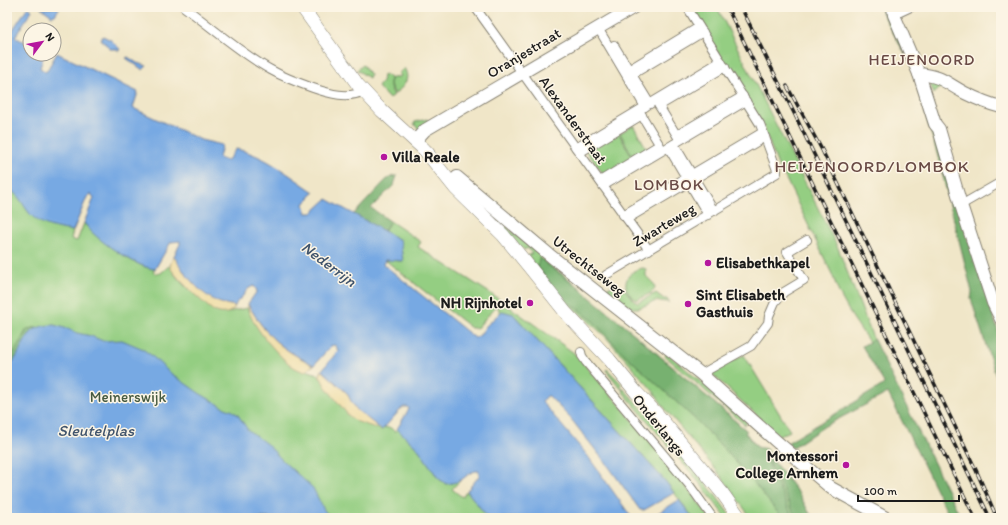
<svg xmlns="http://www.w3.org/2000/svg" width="1008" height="525" font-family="Itim,sans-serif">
	<rect width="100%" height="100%" fill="#fcf5e5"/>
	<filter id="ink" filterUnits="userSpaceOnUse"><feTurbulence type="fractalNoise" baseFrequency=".025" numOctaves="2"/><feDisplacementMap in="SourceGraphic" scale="8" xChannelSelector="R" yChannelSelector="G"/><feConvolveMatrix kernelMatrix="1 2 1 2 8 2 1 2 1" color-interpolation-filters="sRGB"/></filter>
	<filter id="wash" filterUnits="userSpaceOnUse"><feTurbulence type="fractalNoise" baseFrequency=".012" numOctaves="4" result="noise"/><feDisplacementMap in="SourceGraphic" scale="16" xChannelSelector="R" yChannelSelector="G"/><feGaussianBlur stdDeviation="0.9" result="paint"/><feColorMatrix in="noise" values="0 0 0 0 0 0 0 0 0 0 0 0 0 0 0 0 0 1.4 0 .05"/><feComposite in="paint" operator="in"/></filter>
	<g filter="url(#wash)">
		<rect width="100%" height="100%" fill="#f0e6c8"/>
		<g fill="#94ce82" stroke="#58754f">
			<path d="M690,7h27l121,241 35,90 -4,4 -18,-27 -12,-22 -7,-19 -48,-99 -2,1 -19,-50z"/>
			<path d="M363,65l7,10 -1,3 -12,-8z"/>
			<path d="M404,68c7,11 0,18 -9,26l-5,-9 1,-7h4l6,-2 -2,-3z"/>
			<path d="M385,74l5,4v10l4,7 -5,4 -11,-12 4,-5 1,-7z"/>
			<path d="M934,82l7,5 -7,7 -4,-11z"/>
			<path d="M427,119l2,4 -8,8 -7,-7 1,-2z"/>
			<path d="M633,125l14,24 -14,8 -13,-24z"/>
			<path d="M618,132l15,27 -28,17 -19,-25z"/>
			<path d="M7,188l13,9 9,16 29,15 15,3 -2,8 6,2 7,-18c4,4 7,9 11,12 11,10 45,34 60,34l-2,3 3,2 5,-1 9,-8c2,10 20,27 29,33 9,6 20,10 30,15l4,-2 14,-3 2,5 48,54 21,7 15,20 44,33 14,1 4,4 2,-3 22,21 19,28 8,6 14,-3 -8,8 10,8 5,-6 21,27h-481z"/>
			<path d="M472,195l39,36 30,24 -1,2 42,32 -1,2 51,41 115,99 -2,1 13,16 9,2 1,3h3l2,8 26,33 13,24h-61l-30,-42 -55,-66 -12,-18 -49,-56 -27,-24 -12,-7 -38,-49 4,-3 -4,-5 -4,2z"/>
			<path d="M390,221l31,21 -3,5 75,48 81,58 46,52 55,67 35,46h-17l-26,-35 -154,-169 -13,-1 -3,-8 -20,23h-6l-86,-68 18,1 -3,-21 -16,-9z"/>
			<path d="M643,268l3,1v7l8,8 1,4 -4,5 -14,7c-18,-9 -13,-29 6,-32z"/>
			<path d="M613,286l10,1 7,9 7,7 19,-10 8,6h3l2,3 -13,-1 -17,7h-9l-24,-19 1,-1z"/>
			<path d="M667,353l79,67 1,3 -2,2 -80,-69z"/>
			<path d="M744,355l46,76 -11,5 -67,-62 4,-5z"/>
			<path d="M607,369l14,14v3l2,2 -1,2 -16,-20z"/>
			<path d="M624,389l52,57 -4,4 -50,-59z"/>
			<path d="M679,450l37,46 16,22h-6l-23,-31 -28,-33z"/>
		</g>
		<g fill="#77b170" stroke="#4a6646">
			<path d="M879,7h7l20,49z"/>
			<path d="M918,83l83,257v52l-30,-93 1,-7 -34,-135 -17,-58z"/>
			<path d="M393,176h4l-3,9 -23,23 19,13 -6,10 -30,-17 32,-34z"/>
			<path d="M540,257l5,6 35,26 46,38 115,99 6,5 -2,2 12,14 10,2 3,18 23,51h-11l-35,-44 -25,-27 -24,-25 -76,-70 -30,-32 -14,-11 -14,-9 -27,-34z"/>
			<path d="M38,327c-10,8 -15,18 -21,29 -2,4 -7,8 -10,12v-4l20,-35z"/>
			<path d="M873,338l88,180h-11l-62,-125 -63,33 -33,22 -5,-5 96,-58 1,-2 -22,-37 7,-4z"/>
			<path d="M771,453l3,4v5l25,32 11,20 6,4h-20l-26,-55v-7z"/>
		</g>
		<g fill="#eeda9e" stroke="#857b5d">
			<path d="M174,256l10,16 6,7 31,24 14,3c-3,8 -13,9 -21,5 -7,-4 -42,-37 -44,-44 0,-4 3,-8 4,-11z"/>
			<path d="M248,304c19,33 31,44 66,61l-10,7c-4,-2 -8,-3 -12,-6 -13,-9 -46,-46 -44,-62z"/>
			<path d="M322,370l25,23 5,10 30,27 -27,-9 -7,-6 -23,-29 -4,-8 -2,-1z"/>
		</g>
		<g fill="#77a9e3" stroke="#4a6280">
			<path d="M28,7l4,3 -17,27 15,8v9h14l-4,14 6,4 11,-19 81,39 -5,16 68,32 21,5 -3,13 8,3 9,-12c29,6 54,27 78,43l-10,12 3,9h5l15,-14 73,41 3,21 -18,-1 -2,4 92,74 5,-3 6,-9 16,-15 11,3 154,169 7,10 -30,17h-4l-31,-43 -38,-48 -22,-23h-2l-5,6 45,53 45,63h-144l-21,-27 12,-15v-5c-9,-1 -13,7 -20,10 -4,2 -8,2 -13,3l-8,-6 -19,-28 -22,-21 12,-20 -1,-2h-4l-2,1 -20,22 -25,-20 -5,-7 -5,-10 -25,-23 16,-19 -2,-5 -2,-1 -3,1 -17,19c-34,-17 -47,-28 -66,-61l9,-13 -3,-5c-9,3 -7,6 -13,12 -3,3 -4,3 -6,8 -7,-2 -15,-2 -21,-6 -17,-9 -31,-28 -40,-44l6,-12v-3l-9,1 -16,27c-14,0 -50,-24 -60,-34 -4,-3 -7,-8 -11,-12l10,-25 -3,-4 -4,3 -14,34c-14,-2 -33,-5 -43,-17 -9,-11 -10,-19 -23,-26v-153h2z"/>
			<path d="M40,7l8,1 12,-1 -5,8 -3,1z"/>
			<path d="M103,36l8,4 10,10 -2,1 -3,-2h-6l-9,-10z"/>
			<path d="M128,57l9,6 10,3 -4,4 -17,-12z"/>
			<path d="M54,325l14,4 9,4 14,3 12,5 19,-1 19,8 10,7 18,17 30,21 26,15 8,3 5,4 10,15 20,15 17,18 28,25 11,22 7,8h-324v-150c3,-4 8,-8 10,-12 10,-19 13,-31 37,-31z"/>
			<path d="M679,500l14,18h-43z"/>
		</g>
	</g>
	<g filter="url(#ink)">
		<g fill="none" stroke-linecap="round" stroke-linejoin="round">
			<g stroke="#868172" stroke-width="10">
				<g id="street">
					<path d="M184,7c29,21 56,46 87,63 14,8 28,13 42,18 17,6 35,11 51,3"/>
					<path d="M475,7l174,243"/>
					<path d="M894,15l17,-8"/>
					<path d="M598,28l47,79"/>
					<path d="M614,45l36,59"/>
					<path d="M625,72l74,-45"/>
					<path d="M628,77l75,-45"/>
					<path d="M656,101l23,38"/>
					<path d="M659,106l66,-39"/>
					<path d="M639,111l23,38"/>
					<path d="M677,135l66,-39"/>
					<path d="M674,144l40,67"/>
					<path d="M668,147l40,68"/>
					<path d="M576,148l145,-87"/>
					<path d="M579,153l63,-38"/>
					<path d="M600,181l59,-36"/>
					<path d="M603,186l143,-85"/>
					<path d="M961,205l40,-23"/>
					<path d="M623,215l140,-83"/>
					<path d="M627,219l138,-82"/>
					<path d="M606,275l171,-102v-3l-17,-46 -73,-117"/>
					<path d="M581,352l1,4 4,6 104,124 23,32"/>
					<path d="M701,374l50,-28 17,-23 1,-7 6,-14 9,-10 20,-12 -17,-28 20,-12"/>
				</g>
			</g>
			<g stroke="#868172" stroke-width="14">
				<g id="secondary">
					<path d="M893,7l1,8 25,59 16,50 4,5 22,76 32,98 8,16"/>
					<path d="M919,74c23,2 27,9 46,19 12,6 24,11 36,14"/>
					<path d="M415,141l10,-11 209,-123"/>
					<path d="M457,177l95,80 149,117 75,67 55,47 55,30"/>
				</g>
			</g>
			<g stroke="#868172" stroke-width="14">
				<g id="primary">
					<path d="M302,7l56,78 24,26 46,42"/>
					<path d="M423,148l32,40 48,47 28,34 35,44 43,46 27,33 21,22 66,80 17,24"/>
				</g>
			</g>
			<use href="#street" stroke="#fff" stroke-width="8"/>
			<use href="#secondary" stroke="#fff" stroke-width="12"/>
			<use href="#primary" stroke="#fff" stroke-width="13"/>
			<g stroke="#1c1c1c" stroke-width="3.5">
				<g id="rail">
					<path d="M727,7l248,511"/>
					<path d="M741,7l53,106 196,405"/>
					<path d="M787,86l35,64 154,320 21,48"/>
				</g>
			</g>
			<use href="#rail" stroke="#fcf5e5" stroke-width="2" stroke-dasharray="6" stroke-linecap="butt"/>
		</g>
	</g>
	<g fill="#b5179e" stroke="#fcf5e5" stroke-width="1.5">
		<circle cx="384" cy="157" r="4"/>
		<circle cx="708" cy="263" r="4"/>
		<circle cx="530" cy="303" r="4"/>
		<circle cx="688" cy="304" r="4"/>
		<circle cx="846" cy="465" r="4"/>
	</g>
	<g text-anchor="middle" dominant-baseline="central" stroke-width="3" stroke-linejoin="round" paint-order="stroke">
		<g font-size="15" fill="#1c1c1c" stroke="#fcf5e5">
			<text transform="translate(524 53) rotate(-31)">Oranjestraat</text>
			<text transform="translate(573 120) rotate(54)">Alexanderstraat</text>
			<text transform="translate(664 225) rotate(-31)">Zwarteweg</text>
			<text transform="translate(589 266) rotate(38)">Utrechtseweg</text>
			<text transform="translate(659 425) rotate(51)">Onderlangs</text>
		</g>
		<g font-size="15" font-weight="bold" fill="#1c1c1c" stroke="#fcf5e5" text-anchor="start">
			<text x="392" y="157">Villa Reale</text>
			<text x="716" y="263">Elisabethkapel</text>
			<text x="696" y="295">Sint Elisabeth<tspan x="696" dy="17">Gasthuis</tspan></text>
			<text x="522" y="303" text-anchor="end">NH Rijnhotel</text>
			<text x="838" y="456" text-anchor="end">Montessori<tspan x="838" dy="17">College Arnhem</tspan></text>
		</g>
		<g font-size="15" fill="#465a40" stroke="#fcf5e5">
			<text x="128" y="397">Meinerswijk</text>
		</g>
		<g font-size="16" letter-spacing="1" fill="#694a45" stroke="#fcf5e5">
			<text x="922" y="59">HEIJENOORD</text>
			<text x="669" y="184">LOMBOK</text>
		</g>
		<g font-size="16" font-style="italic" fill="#40546c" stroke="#fcf5e5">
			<text transform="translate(329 264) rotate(37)">Nederrijn</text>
			<text x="96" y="430">Sleutelplas</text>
		</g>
		<g font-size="17" letter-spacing="1" fill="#694a45" stroke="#fcf5e5">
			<text x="872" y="166">HEIJENOORD/LOMBOK</text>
		</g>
	</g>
	<rect width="1008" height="525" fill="none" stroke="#fcf5e5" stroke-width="24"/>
	<g transform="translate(42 42) rotate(58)"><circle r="19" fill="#fcf5e5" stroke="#a29e95"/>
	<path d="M0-3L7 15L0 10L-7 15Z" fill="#b5179e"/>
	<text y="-6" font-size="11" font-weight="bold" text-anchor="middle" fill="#1c1c1c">N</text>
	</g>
	<path d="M858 495v6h101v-6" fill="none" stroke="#1c1c1c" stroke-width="2"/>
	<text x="864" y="495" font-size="12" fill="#1c1c1c" stroke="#fcf5e5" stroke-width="3" paint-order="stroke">100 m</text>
</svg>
